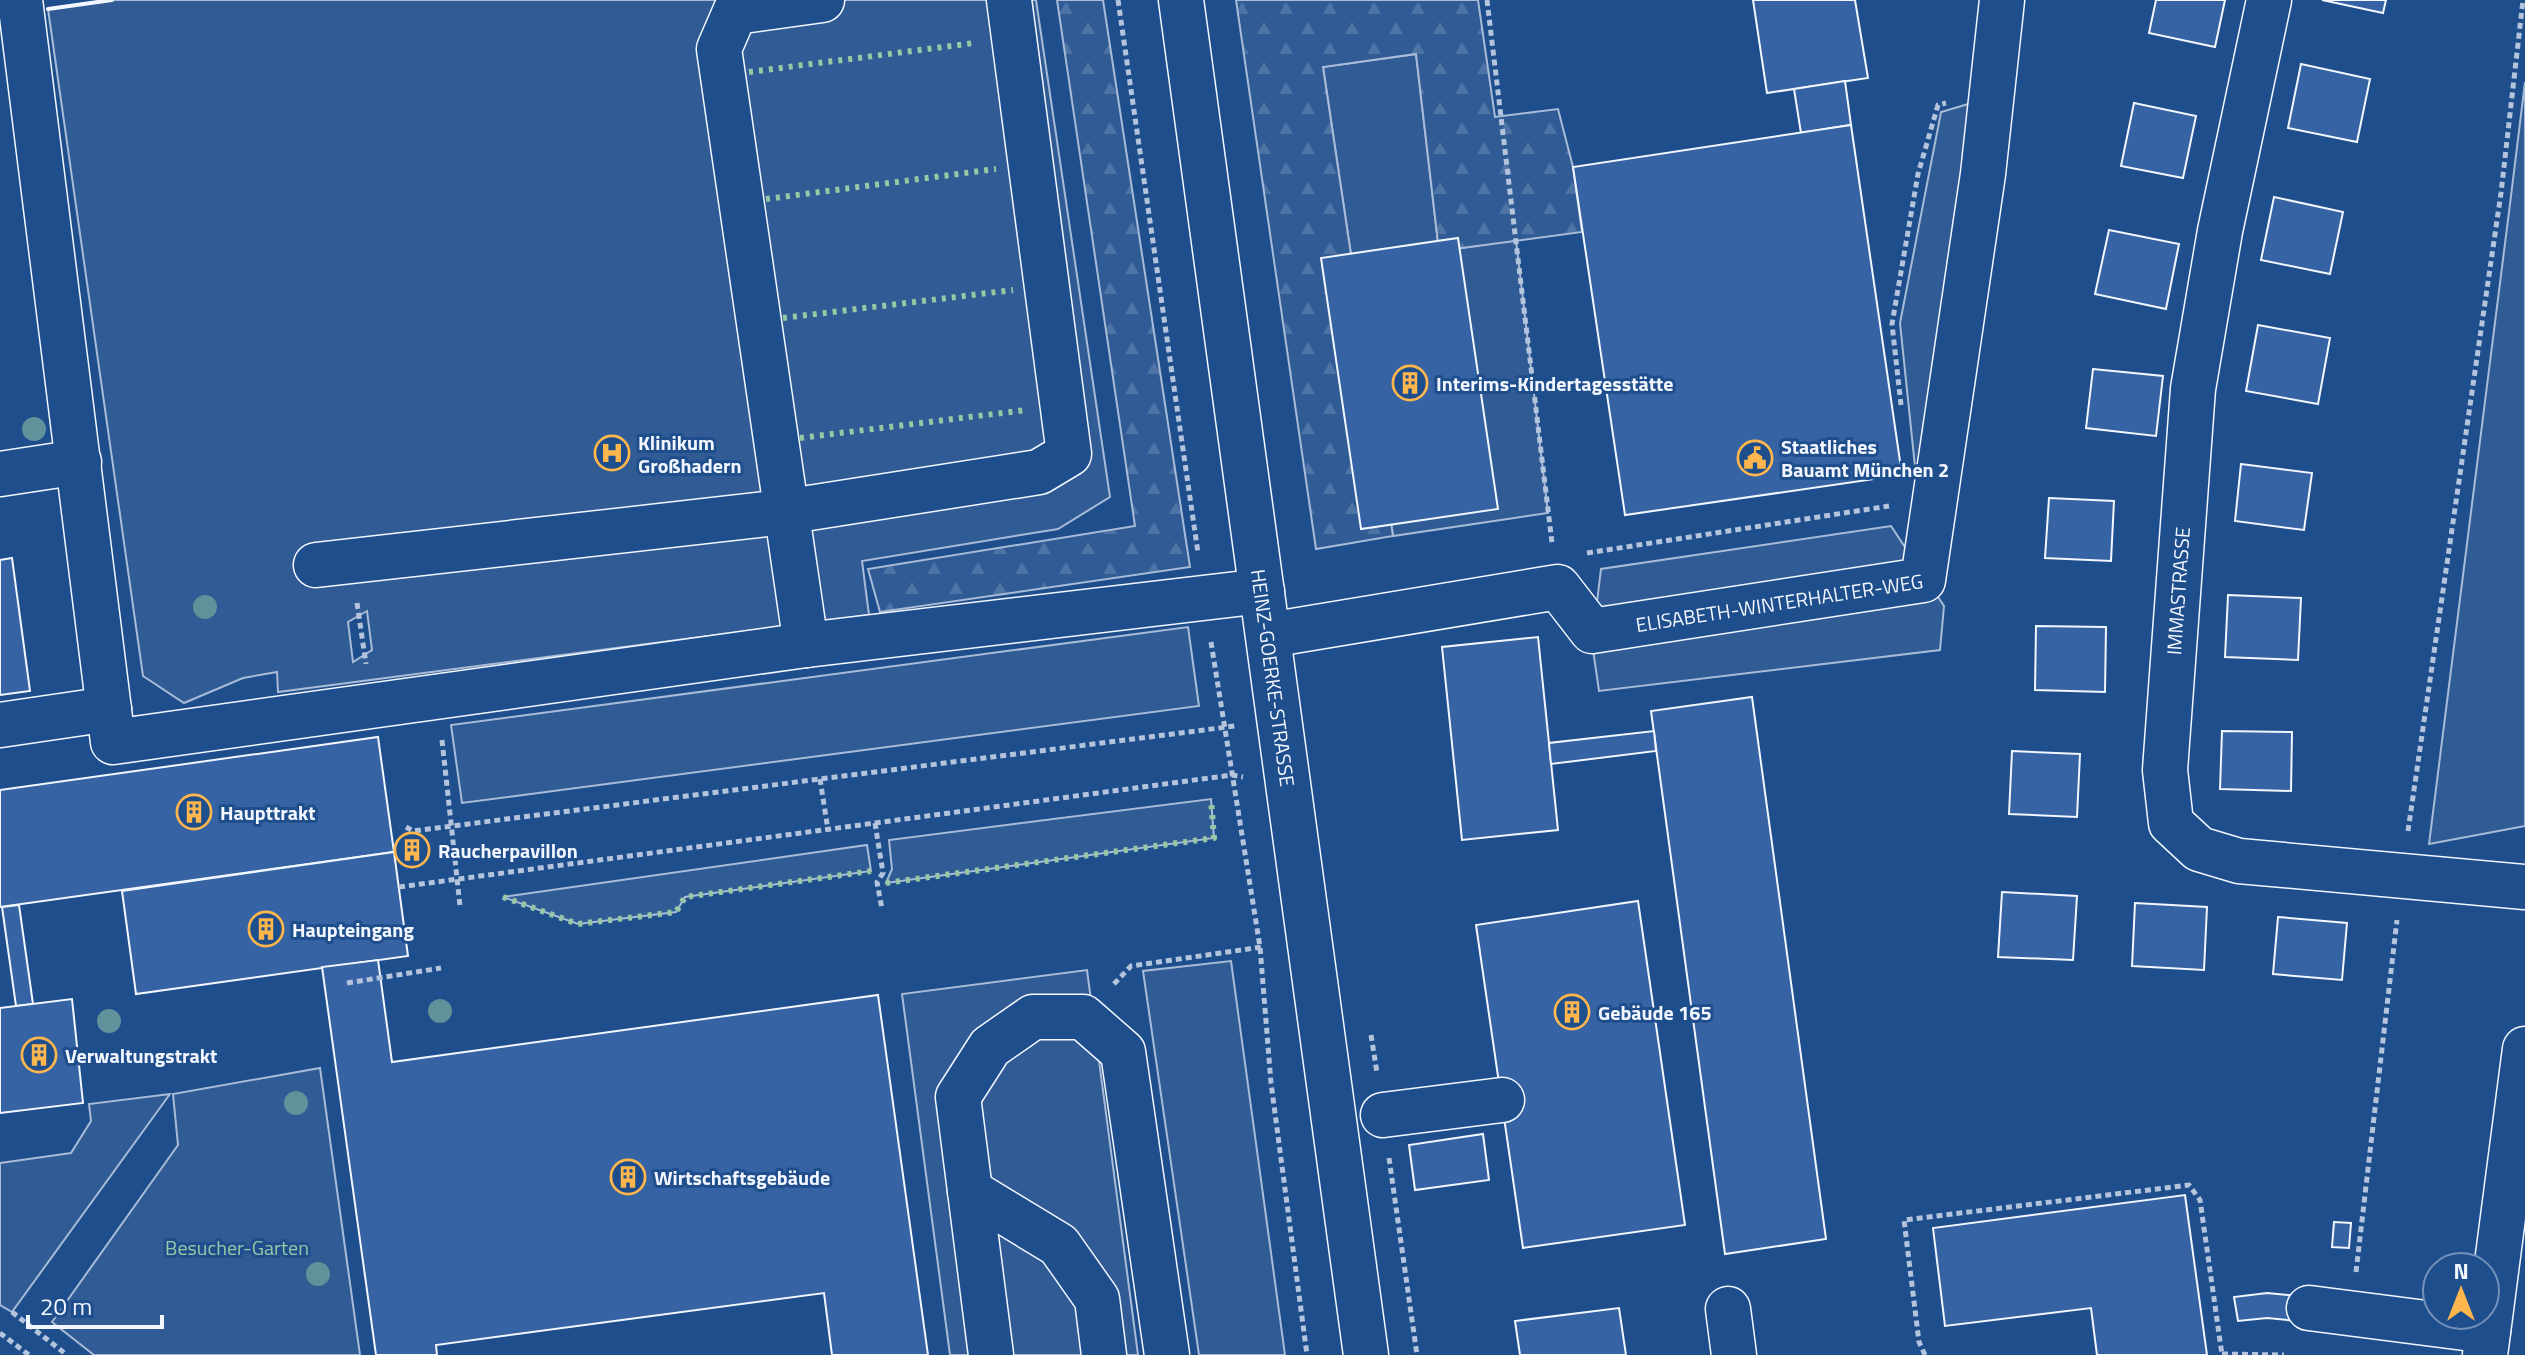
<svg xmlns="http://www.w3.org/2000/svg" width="2525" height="1355" font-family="'Titillium Web',sans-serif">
	<defs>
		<pattern id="forest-firs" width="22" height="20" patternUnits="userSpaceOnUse" patternTransform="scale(2)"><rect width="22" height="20" fill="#305b95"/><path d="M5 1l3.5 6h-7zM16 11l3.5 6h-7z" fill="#4e73a5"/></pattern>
	</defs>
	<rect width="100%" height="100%" fill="#1f4e8c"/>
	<g fill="#305b95" stroke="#a8bbd7" stroke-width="2" fill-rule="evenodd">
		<path d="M112,0h924l74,497 -52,32 -196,32 7,54 -591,77 -1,-20 -34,6 -59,25 -41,-27 -95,-667zM367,611l5,39 -19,12 -5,-40z"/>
		<path d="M1416,54l23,197 77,-11 32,273 -155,23 -70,-469z"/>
		<path d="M2525,82v744l-96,18 82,-648z"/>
		<path d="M1982,100l-47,378 -19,-2 -16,-153 41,-211z"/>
		<path d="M1891,526l53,80 -4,44 -341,41 -7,-48 9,-74z"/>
		<path d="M1188,627l11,79 -737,97 -11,-78z"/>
		<path d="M1211,799l3,39 -328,45 6,-14 -3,-29z"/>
		<path d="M867,845l4,26 -186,26 -9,15 -98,12 -75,-27z"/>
		<path d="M1231,961l54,394h-86l-56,-384z"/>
		<path d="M1087,970l51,385h-188l-48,-361z"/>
		<path d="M320,1068l40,287h-266l-42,-33 126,-177 -5,-51z"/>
		<path d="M170,1094l-158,218 -12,-7v-142l71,-10 20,-32 -2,-17z"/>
	</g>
	<g fill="url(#forest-firs)" stroke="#a8bbd7" stroke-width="2">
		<path d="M1057,0h46l87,567 -310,45 -12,-43 267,-43z"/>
		<path d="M1236,0h242l17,117 63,-8 15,58 9,65 -143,19 -23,-197 -93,13 70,469 -77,13z"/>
	</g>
	<g fill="#3563a3" stroke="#f2f6ff" stroke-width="2">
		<path d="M1753,0h102l13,78 -101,15z"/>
		<path d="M2156,0h69l-10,47 -66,-14z"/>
		<path d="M2322,0h64l-3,13z"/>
		<path d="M2301,64l69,15 -13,63 -69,-14z"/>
		<path d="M1845,81l6,44 -50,8 -7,-44z"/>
		<path d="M2134,103l62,13 -13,62 -62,-12z"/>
		<path d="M1851,125l51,350 -277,40 -52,-348z"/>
		<path d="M2274,197l69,15 -13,62 -69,-14z"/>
		<path d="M2109,230l70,14 -13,65 -71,-15z"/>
		<path d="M1458,238l40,271 -137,20 -40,-271z"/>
		<path d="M2258,325l72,13 -12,66 -72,-13z"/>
		<path d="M2093,369l70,7 -7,60 -70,-8z"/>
		<path d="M2241,464l71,9 -8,57 -69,-9z"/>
		<path d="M2049,498l65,3 -3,60 -66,-3z"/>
		<path d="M12,558l18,133 -30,4v-135z"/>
		<path d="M2228,595l73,3 -3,62 -73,-3z"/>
		<path d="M2036,626l70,1 -1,65 -70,-2z"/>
		<path d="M1538,637l20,193 -96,10 -20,-193z"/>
		<path d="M1752,697l74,542 -101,15 -74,-543z"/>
		<path d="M1654,731l2,20 -105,13 -2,-21z"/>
		<path d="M2222,731l70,1 -1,59 -71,-2z"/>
		<path d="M378,737l16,115 -394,55v-117z"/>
		<path d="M2012,751l68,3 -3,63 -68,-3z"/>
		<circle cx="412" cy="850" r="14"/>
		<path d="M394,852l14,104 -272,38 -14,-103z"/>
		<path d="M2002,892l75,4 -4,64 -75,-3z"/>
		<path d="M1638,901l47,324 -162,23 -47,-323z"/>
		<path d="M2135,903l72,4 -3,63 -72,-4z"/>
		<path d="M19,905l14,99 -17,2 -14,-99z"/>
		<path d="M2278,917l69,6 -5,57 -69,-6z"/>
		<path d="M378,960l14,102 486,-67 50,360h-96l-8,-62 -388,52 1,10h-61l-54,-388z"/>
		<path d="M72,999l11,104 -83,10v-105z"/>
		<path d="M1483,1134l6,46 -74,10 -6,-45z"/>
		<path d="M2185,1195l22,160h-110l-6,-47 -146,18 -12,-98z"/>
		<path d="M2334,1222l17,1 -2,25 -17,-1z"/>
		<path d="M2267,1293l44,4 -4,25 -40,-4 -29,3 -4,-24z"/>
		<path d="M1619,1308l7,47h-106l-5,-34z"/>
	</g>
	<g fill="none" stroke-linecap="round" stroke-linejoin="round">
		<g stroke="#f2f6ff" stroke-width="47">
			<g id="minor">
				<path d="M20,0l93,742 693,-97 456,-54"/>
				<path id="s1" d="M1181,0l185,1355"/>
				<path d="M2269,0l-49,231 -27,158 -28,381 6,53 28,26 40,12 286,26"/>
				<path d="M0,474l79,-12"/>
				<path d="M316,565l468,-53 255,-40 30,-18 -60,-454"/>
				<path id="s2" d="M1269,635l289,-48 34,44 331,-51 60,-406 19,-174"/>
				<path d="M806,645l-87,-596 16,-37 87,-12"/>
				<path d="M0,725l109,-16"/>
				<path d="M1383,1115l119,-15"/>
				<path d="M970,1191l89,54 38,54 7,56"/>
				<path d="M2309,1308l179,23"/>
				<path d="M1728,1309l6,46"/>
				<path d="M991,1355l-33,-258 32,-50 43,-30h50l40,35 44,303"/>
				<path d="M2485,1355l40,-306"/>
			</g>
		</g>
		<g stroke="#b3c4dc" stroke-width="5" stroke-dasharray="6 4" stroke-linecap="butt">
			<path d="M1118,0l80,553"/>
			<path d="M1487,0l65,543"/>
			<path d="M1901,405l-9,-81 26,-150 20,-69 8,-2"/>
			<path d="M1587,553l302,-47"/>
			<path d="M357,603l9,61"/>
			<path d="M1211,642l49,305 11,136 36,272"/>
			<path d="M442,740l18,166"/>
			<path d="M820,779l8,51"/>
			<path d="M875,823l8,50 -6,9 5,27"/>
			<path d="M406,827l7,4 822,-105"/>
			<path d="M2408,831l93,-638 22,-193"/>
			<path d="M399,887l833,-112 11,2"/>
			<path d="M347,983l94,-15"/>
			<path d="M1114,984l17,-18 131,-19"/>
			<path d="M1371,1035l6,38"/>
			<path d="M1389,1158l28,197"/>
			<path d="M2356,1272l41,-352"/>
			<path d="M12,1312l55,43"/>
			<path d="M0,1333l29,22"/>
			<path d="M2222,1354l62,1"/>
			<path d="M1925,1355l-6,-13 -15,-122 285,-35 11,15 22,155"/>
		</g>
		<use href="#minor" stroke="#1f4e8c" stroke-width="44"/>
		<g stroke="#97c8a6" stroke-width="6" stroke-dasharray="4 6" stroke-linecap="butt">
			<path d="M749,72l225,-29"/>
			<path d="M766,199l230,-30"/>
			<path d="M783,318l230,-28"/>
			<path d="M800,438l226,-28"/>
			<path d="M886,883l328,-45 -3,-39"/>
			<path d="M503,897l75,27 98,-12 9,-15 186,-26"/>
		</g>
		<path stroke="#f2f6ff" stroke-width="4" d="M48,9l64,-9"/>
	</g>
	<g fill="#61919a">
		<circle cx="34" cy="429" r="12"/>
		<circle cx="205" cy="607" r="12"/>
		<circle cx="440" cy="1011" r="12"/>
		<circle cx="109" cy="1021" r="12"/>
		<circle cx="296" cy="1103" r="12"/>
		<circle cx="318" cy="1274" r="12"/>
	</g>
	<defs>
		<g id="building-ring" transform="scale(1.8)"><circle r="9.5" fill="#1f4e8c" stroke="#ffb74d" stroke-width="1.5"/><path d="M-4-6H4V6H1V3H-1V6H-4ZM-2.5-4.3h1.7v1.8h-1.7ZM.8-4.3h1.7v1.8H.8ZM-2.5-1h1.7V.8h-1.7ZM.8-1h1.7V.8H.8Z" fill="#ffb74d"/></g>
		<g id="hospital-ring" transform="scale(1.8)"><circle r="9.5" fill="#1f4e8c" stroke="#ffb74d" stroke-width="1.5"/><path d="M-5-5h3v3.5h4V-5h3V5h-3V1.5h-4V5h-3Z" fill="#ffb74d"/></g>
		<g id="civic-ring" transform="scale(1.8)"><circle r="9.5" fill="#1f4e8c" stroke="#ffb74d" stroke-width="1.5"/><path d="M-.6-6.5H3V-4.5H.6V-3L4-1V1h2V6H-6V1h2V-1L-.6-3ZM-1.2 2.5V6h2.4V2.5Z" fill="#ffb74d"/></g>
	</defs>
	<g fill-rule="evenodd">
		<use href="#building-ring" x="1410" y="383"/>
		<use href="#hospital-ring" x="612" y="453"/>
		<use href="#civic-ring" x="1755" y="458"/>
		<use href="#building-ring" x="194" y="812"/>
		<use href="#building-ring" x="412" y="850"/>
		<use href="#building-ring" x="266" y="929"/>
		<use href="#building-ring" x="1572" y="1012"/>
		<use href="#building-ring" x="39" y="1055"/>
		<use href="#building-ring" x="628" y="1177"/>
	</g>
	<g text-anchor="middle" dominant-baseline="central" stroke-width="6" stroke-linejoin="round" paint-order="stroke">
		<g font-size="20" font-weight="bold" fill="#f2f6ff" stroke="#1f4e8c" text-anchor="start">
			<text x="1436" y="383">Interims-Kindertagesstätte</text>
			<text x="638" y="442">Klinikum<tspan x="638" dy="23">Großhadern</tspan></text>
			<text x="1781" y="446">Staatliches<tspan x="1781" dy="23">Bauamt München 2</tspan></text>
			<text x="220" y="812">Haupttrakt</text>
			<text x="438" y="850">Raucherpavillon</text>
			<text x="292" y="929">Haupteingang</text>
			<text x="1598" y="1012">Gebäude 165</text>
			<text x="65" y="1055">Verwaltungstrakt</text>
			<text x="654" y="1177">Wirtschaftsgebäude</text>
		</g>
		<g font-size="20" fill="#f2f6ff" stroke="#1f4e8c">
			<text transform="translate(2178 591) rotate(-86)">IMMASTRASSE</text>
			<text stroke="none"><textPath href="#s2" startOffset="538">ELISABETH-WINTERHALTER-WEG</textPath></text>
			<text stroke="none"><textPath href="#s1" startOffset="684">HEINZ-GOERKE-STRASSE</textPath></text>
		</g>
		<g font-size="20" fill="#97c8a6" stroke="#1f4e8c">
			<text x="237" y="1247">Besucher-Garten</text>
		</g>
	</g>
	<g transform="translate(2461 1291)"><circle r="38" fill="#1f4e8c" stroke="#7391ba" stroke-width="2"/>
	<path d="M0-6L14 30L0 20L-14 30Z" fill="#ffb74d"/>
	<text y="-12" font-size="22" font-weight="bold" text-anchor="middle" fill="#f2f6ff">N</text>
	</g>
	<path d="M28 1315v12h134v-12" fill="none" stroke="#f2f6ff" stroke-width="4"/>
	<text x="40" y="1315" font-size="24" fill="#f2f6ff" stroke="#1f4e8c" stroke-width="6" paint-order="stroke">20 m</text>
</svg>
